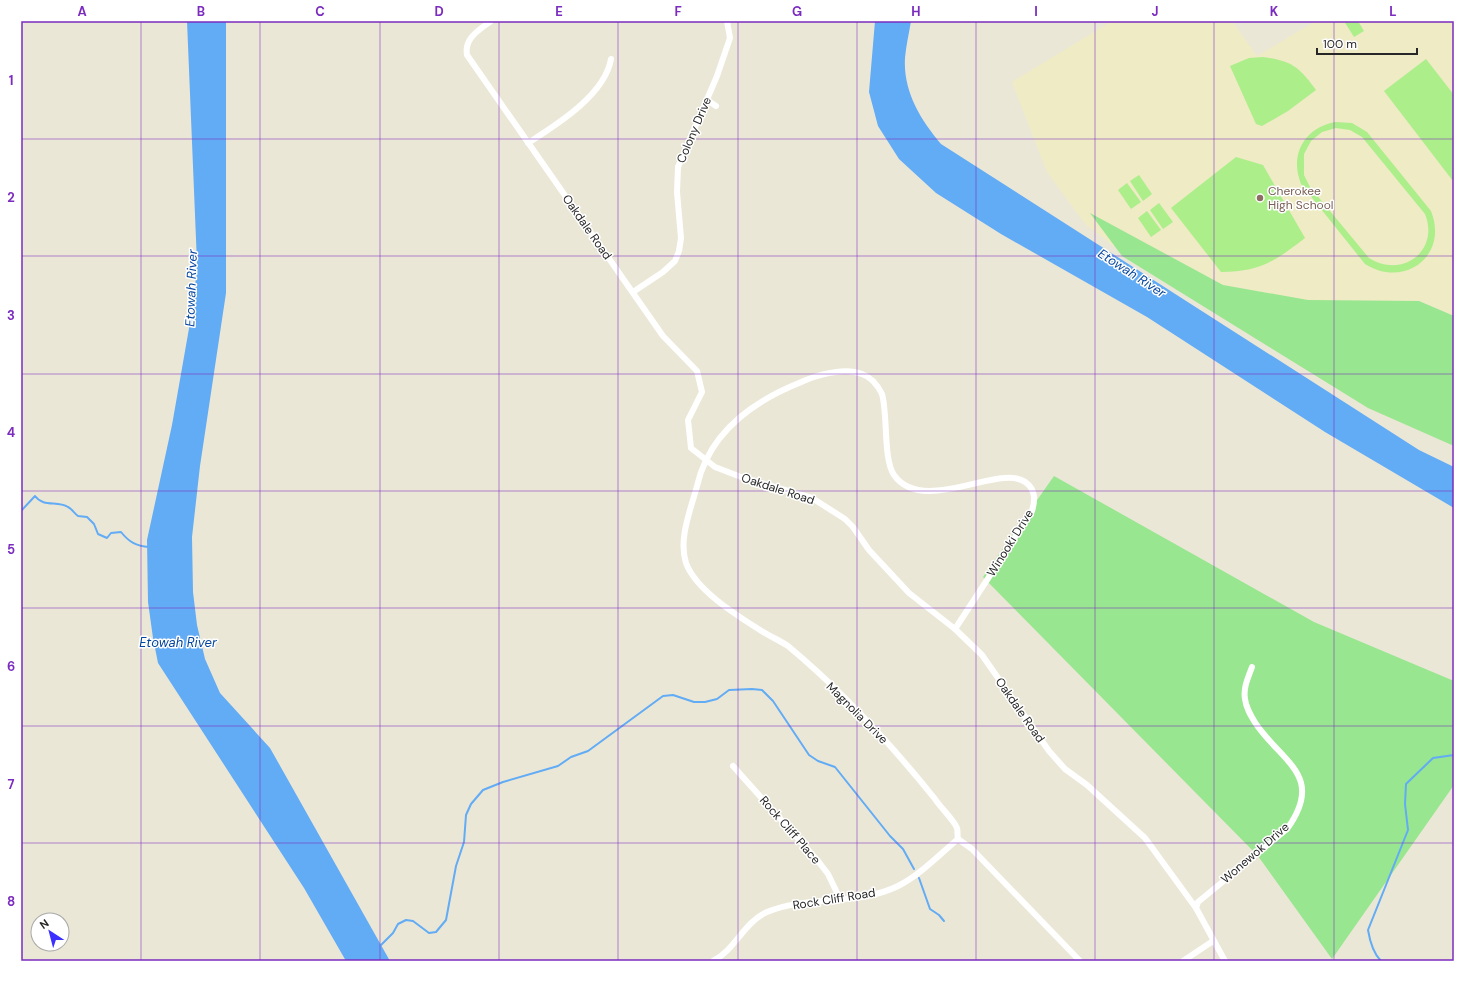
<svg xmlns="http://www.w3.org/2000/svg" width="1475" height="982" font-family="'DM Sans',sans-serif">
	<rect width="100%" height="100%" fill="#ebe7d7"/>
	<path fill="#eeebc5" d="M1112,21h120l25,35 59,-35h138v295l-35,-15 -144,22 -147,-66 -42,-32 -39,-53 -35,-90z"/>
	<g fill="#98e68f">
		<path d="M1090,213l133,72 85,15 111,1 35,15v130l-86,-38 -246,-152z"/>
		<path d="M1054,476l260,146 140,59v104l-122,174 -74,-103 -275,-279z"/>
	</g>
	<g fill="#acee8a" fill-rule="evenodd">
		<path d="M1344,21h14l6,10 -10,6z"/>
		<path d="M1263,57c29,4 36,10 53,33l-28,21 -26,15 -6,-2 -26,-58 19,-8z"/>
		<path d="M1426,59l28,36 -1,86 -69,-90z"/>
		<path d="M1335,122l17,1 15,9 64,79c18,45 -27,78 -66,53l-64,-80c-12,-30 4,-56 34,-62zM1336,128l14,2 12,7 63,77c15,37 -23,65 -56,44l-59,-71 -6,-12v-21l7,-13 11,-9z"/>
		<path d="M1236,157l27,8 42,73c-30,23 -45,34 -84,34l-50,-64z"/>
		<path d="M1139,175l13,19 -9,7 -13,-20z"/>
		<path d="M1127,183l14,19 -10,7 -13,-19z"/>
		<path d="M1159,203l14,19 -10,7 -13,-19z"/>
		<path d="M1147,211l14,19 -10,7 -13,-19z"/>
	</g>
	<g fill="#62abf5">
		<path d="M187,21h39v272l-26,173 -8,71 1,55 4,33 8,34 15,34 50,55 120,213h-44l-42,-73 -146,-225 -5,-25 -5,-36 -1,-62 25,-115 22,-125 3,-37z"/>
		<path d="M875,21h36c-2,12 -5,25 -6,37 -2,33 15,61 36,86l478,306 35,17v41l-129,-76 -178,-115 -146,-83 -65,-41 -37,-34 -21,-33 -9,-34z"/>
	</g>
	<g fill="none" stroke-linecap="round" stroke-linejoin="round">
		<g stroke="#62abf5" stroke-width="2">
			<path d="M21,511l14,-15c9,12 22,4 33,11 4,2 7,7 10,9l9,1 7,7 4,10 9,4 4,-5 10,-1c8,10 15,14 28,15"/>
			<path d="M919,878l11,31 9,6 5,6"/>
			<path d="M379,947l14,-14 5,-9 8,-4 7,1 16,12 7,-1 10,-12 10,-54 8,-24 2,-27 5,-11 12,-14 20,-8 55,-16 13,-9 17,-6 75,-55 10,-1 21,7h11l12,-3 12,-9 23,-1 10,1 11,11 36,54 9,6 17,6 55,69 13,13 11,20"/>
			<path d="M1381,961c-8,-8 -11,-19 -13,-31l40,-100 -3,-26 1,-20 27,-26 21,-3"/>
		</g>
		<g stroke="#fff" stroke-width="6">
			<path d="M491,21c-12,9 -27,17 -24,34l196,281 34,35 5,21 -14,28 3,28 24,19 26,10 71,21 33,21 8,8 16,23 40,43 46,36 27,26 67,96 16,18 22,16 58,53 51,70 29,53"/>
			<path d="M707,100l9,6"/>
			<path d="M528,143c28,-18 77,-48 83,-84"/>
			<path d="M633,292l30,-20 12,-11 4,-10 2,-13 -4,-46 1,-25 39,-91 13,-38 -3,-17"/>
			<path d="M955,629l77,-118c7,-22 -5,-35 -28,-33 -31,2 -87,30 -110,-3 -11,-16 -6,-60 -12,-81 -4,-8 -11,-17 -20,-20 -18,-7 -46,1 -63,9 -47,19 -90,50 -102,103 -6,23 -19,53 -11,77 10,27 50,52 74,67 9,6 19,10 28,16 54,45 103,98 147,153 5,8 19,21 22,29 1,3 0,8 1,11l14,10 108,112"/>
			<path d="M733,766l85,95 10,13 12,25"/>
			<path d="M1196,908l2,-6 89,-73c38,-53 -4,-66 -31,-105 -5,-8 -10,-16 -11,-25 -2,-11 3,-21 7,-32"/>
			<path d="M713,961c22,-11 31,-39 54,-49 41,-17 91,-6 131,-26 22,-11 41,-31 60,-47"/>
			<path d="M1183,961l30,-20"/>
		</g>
	</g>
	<path fill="none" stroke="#7b2cbf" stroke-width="1" stroke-opacity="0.55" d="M141,21v940M260,21v940M380,21v940M499,21v940M618,21v940M738,21v940M857,21v940M976,21v940M1095,21v940M1214,21v940M1334,21v940M21,139h1433M21,256h1433M21,374h1433M21,491h1433M21,608h1433M21,726h1433M21,843h1433"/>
	<circle fill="#8d6e63" stroke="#fff" stroke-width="1.5" cx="1260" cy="198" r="4"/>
	<g text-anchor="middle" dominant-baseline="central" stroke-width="3" stroke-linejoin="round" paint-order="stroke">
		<g font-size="12" fill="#272727" stroke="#fff">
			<text transform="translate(694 130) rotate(-67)">Colony Drive</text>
			<text transform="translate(587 227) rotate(55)">Oakdale Road</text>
			<text transform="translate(778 489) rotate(18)">Oakdale Road</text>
			<text transform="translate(1010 543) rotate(-58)">Winooki Drive</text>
			<text transform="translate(1020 710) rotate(55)">Oakdale Road</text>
			<text transform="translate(857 713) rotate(45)">Magnolia Drive</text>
			<text transform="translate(790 830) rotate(49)">Rock Cliff Place</text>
			<text transform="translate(1255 853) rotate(-41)">Wonewok Drive</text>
			<text transform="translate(834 899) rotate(-9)">Rock Cliff Road</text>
		</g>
		<g font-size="12" fill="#785e54" stroke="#fff" text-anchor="start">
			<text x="1268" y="191">Cherokee<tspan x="1268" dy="14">High School</tspan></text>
		</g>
		<g font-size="13" font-style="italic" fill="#05459d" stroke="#fff">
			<text transform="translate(1132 273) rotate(33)">Etowah River</text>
			<text transform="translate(191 288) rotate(-88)">Etowah River</text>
			<text x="178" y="642">Etowah River</text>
		</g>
	</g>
	<rect width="1475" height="982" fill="none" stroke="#ffffff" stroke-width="44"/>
	<g transform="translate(50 932) rotate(324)"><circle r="19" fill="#ffffff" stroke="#a9a9a9"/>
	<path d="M0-3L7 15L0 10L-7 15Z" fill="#3b30ff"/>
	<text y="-6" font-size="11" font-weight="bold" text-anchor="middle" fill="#272727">N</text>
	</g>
	<path d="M1317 48v6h100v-6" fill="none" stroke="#272727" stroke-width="2"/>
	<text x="1323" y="48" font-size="12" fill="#272727" stroke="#ffffff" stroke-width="3" paint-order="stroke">100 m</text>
	<rect x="22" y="22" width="1431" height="938" fill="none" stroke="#7b2cbf" stroke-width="1.5"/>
	<g font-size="13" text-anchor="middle" font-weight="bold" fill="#7b2cbf">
		<text x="82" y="16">A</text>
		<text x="201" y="16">B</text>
		<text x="320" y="16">C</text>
		<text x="439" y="16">D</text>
		<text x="559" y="16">E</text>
		<text x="678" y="16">F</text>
		<text x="797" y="16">G</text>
		<text x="916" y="16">H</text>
		<text x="1036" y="16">I</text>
		<text x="1155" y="16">J</text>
		<text x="1274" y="16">K</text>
		<text x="1393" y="16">L</text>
		<text x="11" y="85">1</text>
		<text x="11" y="202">2</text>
		<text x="11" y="320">3</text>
		<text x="11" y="437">4</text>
		<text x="11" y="554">5</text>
		<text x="11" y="671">6</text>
		<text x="11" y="789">7</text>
		<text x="11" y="906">8</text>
	</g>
</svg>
